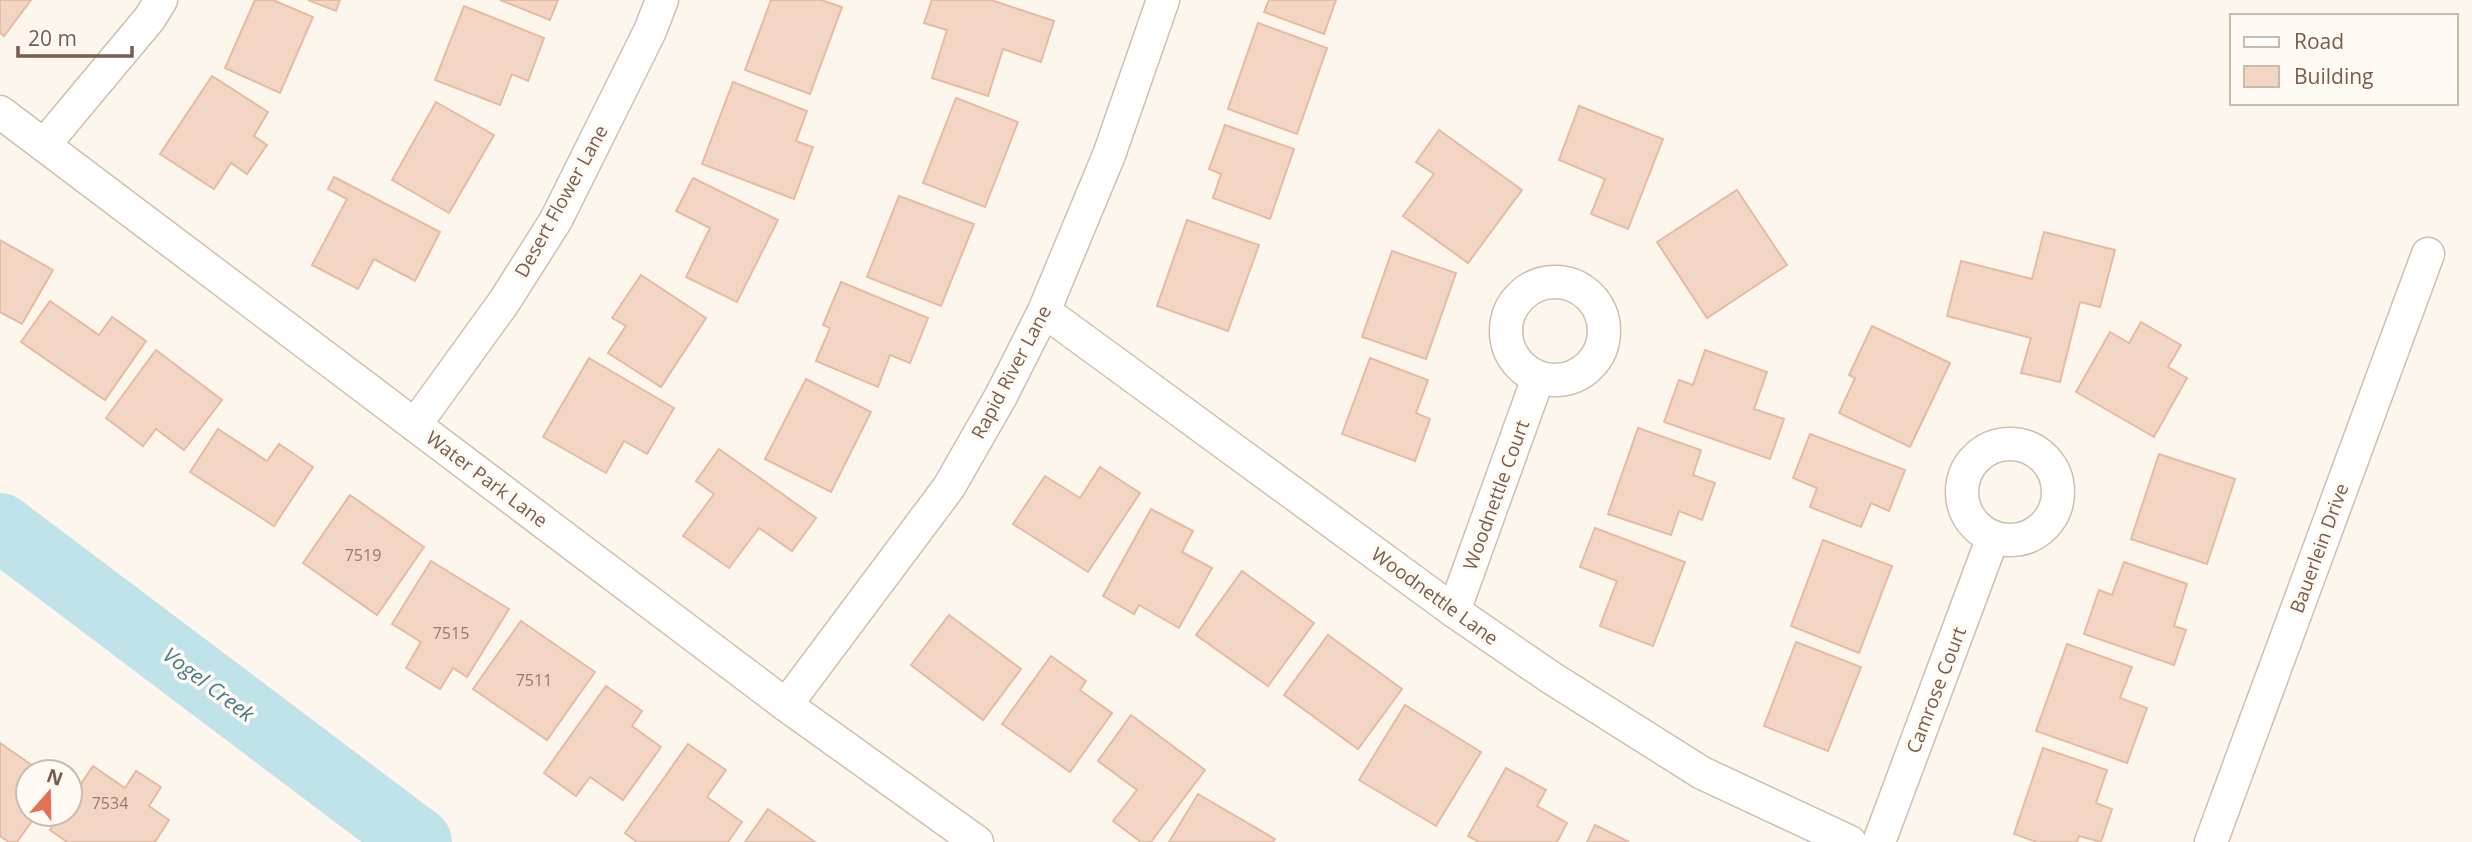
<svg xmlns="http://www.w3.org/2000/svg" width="2472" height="842" font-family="'Open Sans',sans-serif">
	<rect width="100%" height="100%" fill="#fdf6ec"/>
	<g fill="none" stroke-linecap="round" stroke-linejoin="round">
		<path stroke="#bfe3e8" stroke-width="68" d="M0,527l418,315"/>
	</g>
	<g fill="#f3d5c3" stroke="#e6bba3" stroke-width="2">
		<path d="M0,0h31l-27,36 -4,-3z"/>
		<path d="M255,0h18l40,17 -33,76 -55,-25z"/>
		<path d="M308,0h32l-4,11z"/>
		<path d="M500,0h58l-8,20z"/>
		<path d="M771,0h50l21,7 -32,87 -65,-24z"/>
		<path d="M932,0h59l63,21 -13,41 -38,-13 -15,47 -56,-18 15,-48 -23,-7z"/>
		<path d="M1269,0h67l-12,34 -60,-22z"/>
		<path d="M464,6l80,32 -16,43 -16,-7 -12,31 -65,-25z"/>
		<path d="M1258,23l69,25 -30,86 -69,-25z"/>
		<path d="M212,76l56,36 -14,24 13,9 -20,29 -16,-11 -17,26 -54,-35z"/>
		<path d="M733,82l74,29 -11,30 17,6 -19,52 -92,-35z"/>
		<path d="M956,98l62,24 -33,85 -62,-24z"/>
		<path d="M436,102l58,33 -45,78 -57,-33z"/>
		<path d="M1579,106l84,33 -35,90 -37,-15 14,-35 -46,-19z"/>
		<path d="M1225,125l69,24 -24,70 -57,-21 8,-24 -12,-5z"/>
		<path d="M1439,130l83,60 -54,73 -65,-47 31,-42 -18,-12z"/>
		<path d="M334,177l106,55 -25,49 -41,-22 -16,30 -46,-24 35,-66 -19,-10z"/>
		<path d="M693,178l85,42 -41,82 -51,-25 24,-49 -34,-17z"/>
		<path d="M1737,190l50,75 -80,53 -50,-76z"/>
		<path d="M899,196l75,28 -33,82 -74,-29z"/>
		<path d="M1187,220l72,25 -31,86 -71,-25z"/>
		<path d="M2044,232l71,18 -15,57 -20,-5 -20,80 -39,-9 10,-35 -84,-22 14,-55 71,18z"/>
		<path d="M0,240l53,30 -31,54 -22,-12z"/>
		<path d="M1392,251l64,22 -30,86 -64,-22z"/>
		<path d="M641,275l65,43 -45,69 -53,-34 18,-27 -14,-8z"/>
		<path d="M841,282l87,36 -18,45 -20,-8 -12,32 -62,-26 14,-33 -7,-3z"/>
		<path d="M50,301l49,34 13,-18 34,24 -41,59 -84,-58z"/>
		<path d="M2141,322l40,23 -13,22 19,11 -33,59 -78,-45 34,-60 19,11z"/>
		<path d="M1872,326l78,37 -40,84 -71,-34 16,-35 -6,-3z"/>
		<path d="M156,350l66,50 -38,50 -28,-21 -13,17 -37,-28z"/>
		<path d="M1705,350l62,22 -13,37 30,10 -14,40 -106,-37 15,-42 14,5z"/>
		<path d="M589,358l85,50 -27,46 -23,-13 -18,32 -63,-36z"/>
		<path d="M1370,358l58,22 -12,33 14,6 -15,42 -73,-27z"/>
		<path d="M806,379l65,33 -40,80 -66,-33z"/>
		<path d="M1638,428l63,22 -8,25 22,8 -13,37 -23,-9 -8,24 -63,-21z"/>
		<path d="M218,429l49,32 12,-17 34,23 -39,59 -84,-54z"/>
		<path d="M1810,434l95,36 -16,41 -18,-8 -10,24 -51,-20 7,-19 -24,-10z"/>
		<path d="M719,449l97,69 -24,33 -33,-23 -30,40 -46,-32 31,-42 -18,-13z"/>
		<path d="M2159,454l76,25 -28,85 -76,-25z"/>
		<path d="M1100,467l40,26 -52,79 -75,-48 32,-48 35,22z"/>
		<path d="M350,495l74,52 -47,68 -74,-52z"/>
		<path d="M1151,509l42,22 -11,21 30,16 -33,60 -40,-23 -5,9 -31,-18z"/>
		<path d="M1595,528l90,34 -32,84 -53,-20 17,-45 -37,-14z"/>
		<path d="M1823,540l69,26 -33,87 -68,-27z"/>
		<path d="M431,561l78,48 -42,68 -14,-9 -13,21 -34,-21 15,-26 -29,-18z"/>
		<path d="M2124,562l63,22 -13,42 12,4 -12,35 -90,-31 15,-44 13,5z"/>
		<path d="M1242,571l72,52 -46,63 -72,-51z"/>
		<path d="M949,615l72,54 -38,51 -72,-55z"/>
		<path d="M521,621l74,51 -48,68 -74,-51z"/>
		<path d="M1328,635l74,54 -44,60 -74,-54z"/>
		<path d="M1796,642l65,25 -33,84 -64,-25z"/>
		<path d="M2067,644l65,23 -12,31 27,10 -20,55 -91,-32z"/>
		<path d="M1051,656l35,25 -6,9 32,23 -42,59 -68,-48z"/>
		<path d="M606,686l36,25 -10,15 29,21 -38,53 -33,-23 -14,19 -32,-23z"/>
		<path d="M1405,705l76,47 -45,74 -77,-46z"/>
		<path d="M1131,715l74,55 -54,72h-10l-28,-21 24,-31 -39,-29z"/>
		<path d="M0,743l42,29h-14v42h9l-20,28h-8l-9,-6z"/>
		<path d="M688,744l38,26 -19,27 35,25 -14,20h-91l-12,-9z"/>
		<path d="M2043,748l64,22 -11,33 16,6 -11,33 -22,-6 -2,6h-40l-23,-8z"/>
		<path d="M93,766l32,22 11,-17 25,16 -12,19 20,14 -14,22h-88l-17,-12 11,-16h9v-14z"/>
		<path d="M1506,768l40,22 -9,16 30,17 -10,19h-78l-11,-6z"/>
		<path d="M1198,794l77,45 -2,3h-104z"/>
		<path d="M768,809l47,33h-70z"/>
		<path d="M1595,825l34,17h-42z"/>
	</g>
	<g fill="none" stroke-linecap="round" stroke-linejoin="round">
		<g stroke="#d1beb0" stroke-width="35">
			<g id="minor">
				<path d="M0,112l786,593 191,137"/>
				<path d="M44,145l106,-127 11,-18"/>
				<circle cx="1555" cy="331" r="49"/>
				<path d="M1044,311l410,300 96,66 152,96 148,69"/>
				<path d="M415,425l89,-123 52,-82 94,-189 12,-31"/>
				<circle cx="2010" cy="492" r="48"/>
				<path d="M1454,611l84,-233"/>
				<path d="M786,705l163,-218 52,-91 43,-85 65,-156 54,-155"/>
				<path d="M1879,842l114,-305"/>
				<path d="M2211,842l217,-588"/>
			</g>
		</g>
		<use href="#minor" stroke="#fff" stroke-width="32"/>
	</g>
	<g text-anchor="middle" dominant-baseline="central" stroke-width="7" stroke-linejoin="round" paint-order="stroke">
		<g font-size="16" fill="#987a6a">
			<text x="363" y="555">7519</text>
			<text x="451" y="633">7515</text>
			<text x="534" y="680">7511</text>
			<text x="110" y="803">7534</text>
		</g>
		<g font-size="19" fill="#7a5c4d" stroke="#fffaf3">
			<text transform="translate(561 201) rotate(-61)">Desert Flower Lane</text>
			<text transform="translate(1011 372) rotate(-62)">Rapid River Lane</text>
			<text transform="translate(487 479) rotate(37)">Water Park Lane</text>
			<text transform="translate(1496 495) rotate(-70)">Woodnettle Court</text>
			<text transform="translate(2319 548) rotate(-70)">Bauerlein Drive</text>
			<text transform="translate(1435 596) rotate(36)">Woodnettle Lane</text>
			<text transform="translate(1936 690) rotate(-69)">Camrose Court</text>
		</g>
		<g font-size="21" font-style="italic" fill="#437c86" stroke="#fffaf3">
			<text transform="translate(209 684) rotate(37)">Vogel Creek</text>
		</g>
	</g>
	<rect x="2230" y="14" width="228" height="91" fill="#fffaf3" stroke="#cabbb1" stroke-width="2"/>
	<rect x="2244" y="37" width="35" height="10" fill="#ffffff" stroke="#cabbb1" stroke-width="2"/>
	<text x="2294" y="49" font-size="21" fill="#7a5c4d">Road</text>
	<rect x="2244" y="66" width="35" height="21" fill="#f3d5c3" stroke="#cabbb1" stroke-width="2"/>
	<text x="2294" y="84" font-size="21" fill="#7a5c4d">Building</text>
	<g transform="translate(49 793) rotate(20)"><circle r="33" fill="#fffaf3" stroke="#cabbb1" stroke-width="2"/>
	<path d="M0-5L12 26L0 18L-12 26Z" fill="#e76f51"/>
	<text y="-10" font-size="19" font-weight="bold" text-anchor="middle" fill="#7a5c4d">N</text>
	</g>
	<path d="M18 46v10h114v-10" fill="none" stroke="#7a5c4d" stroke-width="3.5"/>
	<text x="28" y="46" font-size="21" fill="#7a5c4d" stroke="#fffaf3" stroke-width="5" paint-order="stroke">20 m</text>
</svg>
